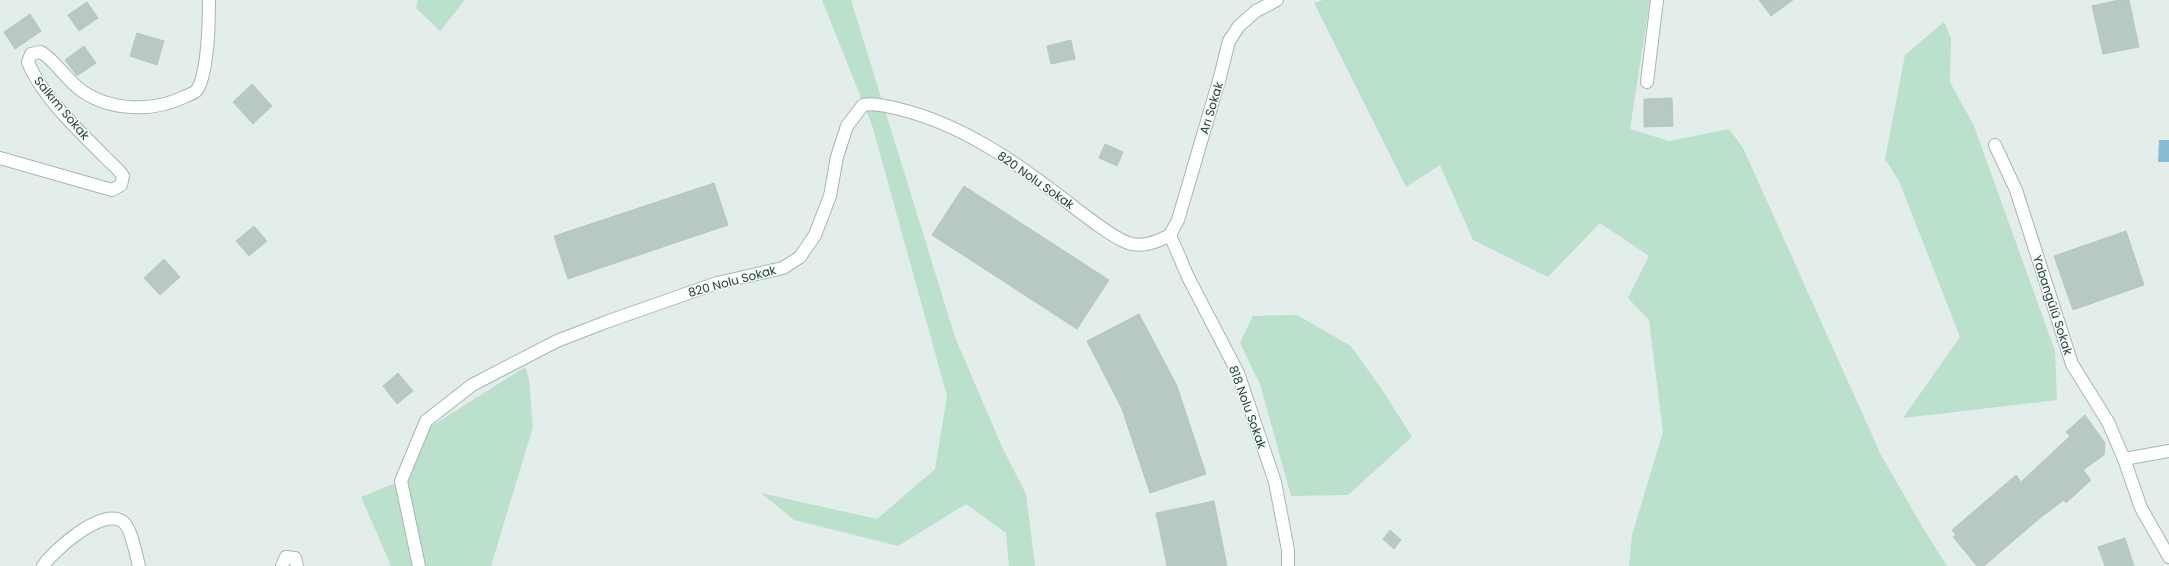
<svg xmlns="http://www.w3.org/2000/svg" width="2169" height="566" font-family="Poppins,sans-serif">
	<rect width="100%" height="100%" fill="#e3eeeb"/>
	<g fill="#bbe0cc">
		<path d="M418,0h47l-25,31 -24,-23z"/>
		<path d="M822,0h29l104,337 47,110 24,47 9,72h-26l-3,-33 -40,-29 -68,42 -104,-26 -33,-27 116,26 58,-50 12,-73 -75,-271z"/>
		<path d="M1323,0h327l-20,129 39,12 60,-12 14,19 138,307 42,73 24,38h-318l3,-31 31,-103 -14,-112 -21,-22 21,-42 -49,-33 -52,54 -75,-37 -33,-75 -34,22 -92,-184z"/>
		<path d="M1944,22l7,16 -1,44 24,44 81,225 2,49 -154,18 57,-81 -61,-156 -14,-22 20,-104z"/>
		<path d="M1297,315l54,31 34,48 27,43 -64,58 -57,1 -31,-112 -20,-41 13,-27z"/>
		<path d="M525,367l4,12 4,48 -42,139h-100l-30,-69 49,-20 20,-50z"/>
	</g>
	<path fill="#89bbd5" d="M2159,140h10v22h-11z"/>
	<g fill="#b8c9c5" stroke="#b5c8c4">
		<path d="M1759,0h34l-22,16z"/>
		<path d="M2119,0h10l10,47 -36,7 -11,-48z"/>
		<path d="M87,2l11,16 -19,13 -11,-16z"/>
		<path d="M30,14l11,17 -26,18 -11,-17z"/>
		<path d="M137,33l27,8 -7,24 -27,-9z"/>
		<path d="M1071,40l4,19 -24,5 -4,-18z"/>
		<path d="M84,46l12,17 -19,13 -12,-16z"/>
		<path d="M252,84l20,22 -19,18 -20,-22z"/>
		<path d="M1672,98l1,28 -29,1v-28z"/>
		<path d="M1105,144l18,8 -6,14 -18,-8z"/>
		<path d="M714,183l14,42 -160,54 -14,-43z"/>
		<path d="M964,186l145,94 -32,49 -145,-94z"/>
		<path d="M254,226l13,15 -18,15 -13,-15z"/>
		<path d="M2126,231l18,54 -71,25 -19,-54z"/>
		<path d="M164,259l16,18 -20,18 -16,-17z"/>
		<path d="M1139,314l38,72 29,88 -56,19 -28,-84 -35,-68z"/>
		<path d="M398,373l15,18 -16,13 -14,-18z"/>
		<path d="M2085,415l20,28 -1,12 -21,15 8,10 -25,23 -2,-3 -24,18 -56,48h-7l-24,-29 3,-2 -4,-5 64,-55 5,7 49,-46 -4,-4z"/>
		<path d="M1214,501l13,65h-60l-11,-53z"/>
		<path d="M1390,530l11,10 -7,9 -11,-10z"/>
		<path d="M2125,538l9,28h-29l-7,-19z"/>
	</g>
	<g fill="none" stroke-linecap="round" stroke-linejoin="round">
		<g stroke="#a5b6b4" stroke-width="14">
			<g id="minor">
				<path d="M1647,82l10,-82"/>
				<path d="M1995,145l21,45 56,174 36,58 16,37"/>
				<path d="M0,158l112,32 9,-5 2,-9c-6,-9 -14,-14 -21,-22 -25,-25 -61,-59 -74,-92l3,-8 10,-2c16,10 25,28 41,39 29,20 71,21 102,6 4,-2 11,-4 13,-7 11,-17 12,-69 12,-90"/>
				<path d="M1170,235l18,42 50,96 37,109 13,68v16"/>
				<path d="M1170,235l8,-15 42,-143 9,-36 10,-15 17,-15 21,-11"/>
				<path d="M2169,451l-45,8 17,49 28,49"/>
				<path d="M43,566c11,-16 58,-58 79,-45 9,5 14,34 17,45"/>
				<path d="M282,566l4,-9 9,1 2,8"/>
				<path d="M419,566l-18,-85 25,-60 46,-36 85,-44 49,-19 111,-39 66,-15 17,-11 15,-22 15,-39 7,-39 10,-31 16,-21c13,-2 23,1 36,4 62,15 117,53 167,92 13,10 50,40 66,43 12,3 27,-3 38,-9"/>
			</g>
		</g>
		<use href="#minor" stroke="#fff" stroke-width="12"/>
	</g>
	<g text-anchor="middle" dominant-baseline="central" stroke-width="3" stroke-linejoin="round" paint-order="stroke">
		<g font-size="12" fill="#22403e" stroke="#f4faf8">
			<text transform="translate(62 108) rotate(50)">Salkım Sokak</text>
			<text transform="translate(1211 108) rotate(-73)">Arı Sokak</text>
			<text transform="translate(1036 180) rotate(35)">820 Nolu Sokak</text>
			<text transform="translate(732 281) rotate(-15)">820 Nolu Sokak</text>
			<text transform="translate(2053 305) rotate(72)">Yabangülü Sokak</text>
			<text transform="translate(1248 407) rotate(70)">818 Nolu Sokak</text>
		</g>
	</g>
</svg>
